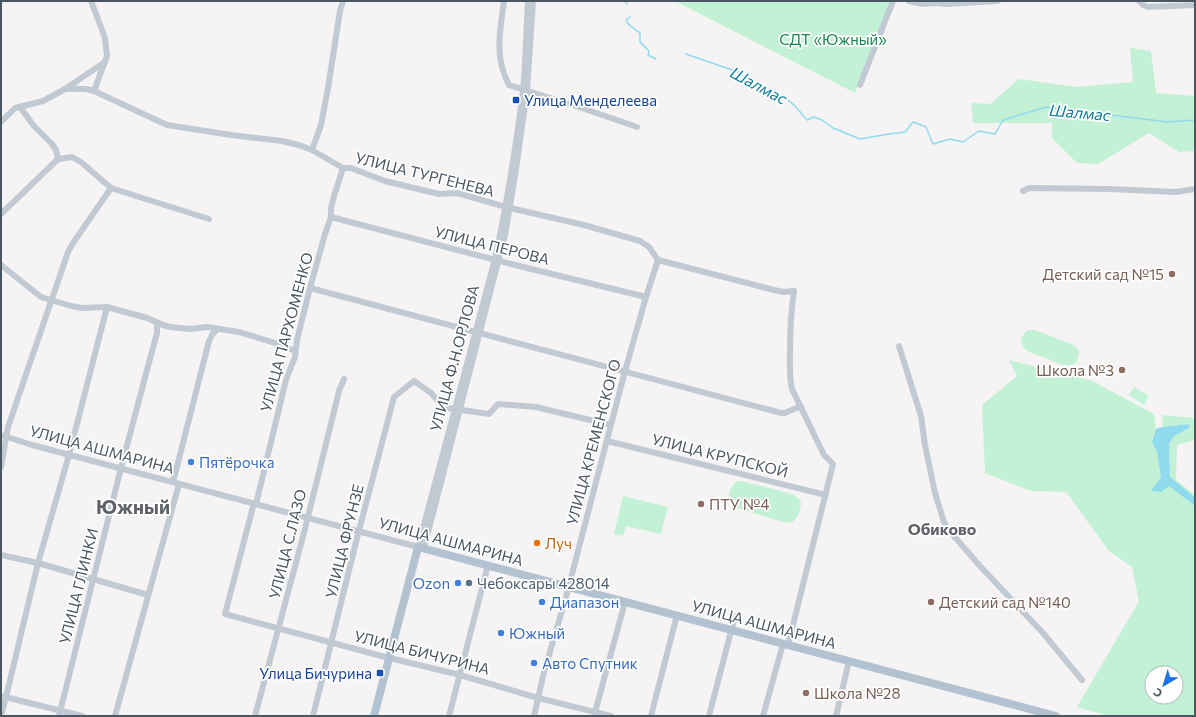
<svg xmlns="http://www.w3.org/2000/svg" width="1196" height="717" font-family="Commissioner,sans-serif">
	<rect width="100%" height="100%" fill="#f5f3f3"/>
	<g fill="#c3f1d5" fill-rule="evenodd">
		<path d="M675,1h215l-35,92z"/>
		<path d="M1130,48l21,3 5,42 39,3v55l-16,1 -30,-19 -51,31 -21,-1 -25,-25v-15h-79l-2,-20 19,1 29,-25 58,8 56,-5z"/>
		<path d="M1028,330h7l39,15 5,5c1,25 -21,13 -34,8 -6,-3 -19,-5 -22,-12 -4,-6 0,-12 5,-16z"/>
		<path d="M1009,360l81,20 64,34 2,15 -4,13 5,10 4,25 8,9 26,20v210h-86l-32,-9 62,-106 -7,-34 -23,-16 -43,-59 -35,-1 -46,-18 -3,-68 35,-29zM1152,673h24v24h-24z"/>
		<path d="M1134,387l15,9 -5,9 -15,-10z"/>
		<path d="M1163,415l31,3 1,2v20l-18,5 -1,35 19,15v4l-25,-22 -1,-33 5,-8 15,-8v-4l-27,3z"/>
		<path d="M738,481h3l51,13c2,2 6,3 8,6 3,6 -3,21 -10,23 -1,0 -6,-1 -7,-1l-46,-14c-11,-7 -10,-20 1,-27z"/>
		<path d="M623,496l45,11 -7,27 -35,-8 -3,10 -9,-2z"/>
	</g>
	<path fill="#90daee" d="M1189,424v4l-15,8 -5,8 1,33 22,18 3,4v7l-26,-20 -8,6 -10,-1 10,-14 -4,-25 -5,-10 4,-13 6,-2z"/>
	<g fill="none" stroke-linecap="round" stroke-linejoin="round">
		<g stroke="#90daee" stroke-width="1.5">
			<path d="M625,1l2,3"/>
			<path d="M630,17l-4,3c3,7 8,8 14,13v9l9,9 -1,4 8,4"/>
			<path d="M686,54l52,18 38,25c15,0 22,13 31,23l7,-3 8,3 11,8 27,11 29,-5 16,-2 8,-10 13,5 7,17 17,-5 13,3 16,-11 16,3 8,-14 43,-13 122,15 27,-2"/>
		</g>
		<g stroke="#c1cad2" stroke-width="6">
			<path d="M91,1l14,37 2,18 -13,35"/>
			<path d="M504,1c-4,30 -10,56 5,84l70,22 58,20"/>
			<path d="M909,1l14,3 12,-1 12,1 51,-3"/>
			<path d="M1139,1l4,4 5,2 47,-2"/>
			<path d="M860,85l33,-84"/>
			<path d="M65,89h21l8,2 73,34 64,10 51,6 17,4 13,5 31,18h8l34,13 54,13 18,-1 53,15 74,17 56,16 9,6 9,13"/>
			<path d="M20,107l14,19 18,18 4,6 2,9"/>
			<path d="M1,122l14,-14 28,-7 22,-12 40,-27"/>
			<path d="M312,150l9,-25 7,-37 12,-77 3,-10"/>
			<path d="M1023,191l6,-3 80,1 67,3 19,-3"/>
			<path d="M1,214l57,-55 14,-2 9,5 30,26 98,31"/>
			<path d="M331,217l180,47 135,33"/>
			<path d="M658,260l116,30 10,2 10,-1c-3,20 -4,40 -4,60 0,12 -1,26 2,38l32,66 9,9 -45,181"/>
			<path d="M1,265l40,32 30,9 11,2 25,-1 40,11 16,7 7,2 20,2 17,-2 32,5 39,12 17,7"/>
			<path d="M310,288l471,125h4l16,-7"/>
			<path d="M899,346l22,70 4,29 10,48 9,29 4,7 31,36 64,68 39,47"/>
			<path d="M1,435l31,10 386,102 77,-288c12,-56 21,-113 28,-169 3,-30 3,-59 5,-89"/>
			<path d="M607,441l219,54"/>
			<path d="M1,467l7,-40 60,-175 5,-9 38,-55"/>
			<path d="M173,482l36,-141 3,-6 5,-6"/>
			<path d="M254,503l-29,111 164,44"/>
			<path d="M256,504l30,-124 9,-23 2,-17 13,-52 15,-54 6,-17v-9l3,-12 9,-28"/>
			<path d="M424,548l81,-313 10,-59 12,-85 6,-90"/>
			<path d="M1,555l37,8 110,32"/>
			<path d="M394,659l66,16 78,23 73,18"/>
			<path d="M1,696l81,20"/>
			<path d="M1,716l5,-19 32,-134 31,-108 38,-148"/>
			<path d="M59,716l62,-248 30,-113 6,-22v-10"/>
			<path d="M115,716l64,-232"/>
			<path d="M255,716l50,-187 34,-138 5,-12"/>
			<path d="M313,716l43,-174 38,-145 20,-16 17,12 8,9 9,6 41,6 9,-10 38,3 75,18"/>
			<path d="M449,716l39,-151"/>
			<path d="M534,716l10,-44 22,-75 59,-226 21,-74 12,-37"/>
			<path d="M594,716l31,-114"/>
			<path d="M651,716l26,-101"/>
			<path d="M709,716l26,-100"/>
			<path d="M763,716l20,-72"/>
			<path d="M836,716l13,-55"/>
		</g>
		<path stroke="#b3c2d1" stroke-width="8" d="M374,716l44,-169 638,169"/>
	</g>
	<g fill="#1a4fb4" stroke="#fff" stroke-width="1.5">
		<rect x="512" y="96" width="8" height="8" rx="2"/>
		<rect x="376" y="669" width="8" height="8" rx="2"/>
	</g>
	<g fill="#8d6e63" stroke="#fff" stroke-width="1.5">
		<circle cx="1172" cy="274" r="4"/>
		<circle cx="1122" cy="370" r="4"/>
		<circle cx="701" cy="504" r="4"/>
		<circle cx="931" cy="602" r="4"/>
		<circle cx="806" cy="693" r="4"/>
	</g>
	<g fill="#3f7fe0" stroke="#fff" stroke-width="1.5">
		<circle cx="191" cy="462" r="4"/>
		<circle cx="458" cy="583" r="4"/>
		<circle cx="542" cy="602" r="4"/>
		<circle cx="501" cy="633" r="4"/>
		<circle cx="534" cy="663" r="4"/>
	</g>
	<circle fill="#e8710a" stroke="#fff" stroke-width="1.5" cx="537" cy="543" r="4"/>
	<circle fill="#5c6f8a" stroke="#fff" stroke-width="1.5" cx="469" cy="583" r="4"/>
	<g text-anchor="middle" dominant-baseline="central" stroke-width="3.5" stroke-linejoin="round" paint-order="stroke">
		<g font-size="15" fill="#17864f" stroke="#fff">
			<text x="833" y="39">СДТ «Южный»</text>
		</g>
		<g font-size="15" fill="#164399" stroke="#fff" text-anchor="start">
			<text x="524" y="100">Улица Менделеева</text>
			<text x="372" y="673" text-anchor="end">Улица Бичурина</text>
		</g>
		<g font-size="15" fill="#4a5661" stroke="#fff">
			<text transform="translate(425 174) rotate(14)">УЛИЦА ТУРГЕНЕВА</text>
			<text transform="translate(492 245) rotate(14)">УЛИЦА ПЕРОВА</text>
			<text transform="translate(286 332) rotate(-75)">УЛИЦА ПАРХОМЕНКО</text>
			<text transform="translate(454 358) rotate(-75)">УЛИЦА Ф.Н.ОРЛОВА</text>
			<text transform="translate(593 442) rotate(-75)">УЛИЦА КРЕМЕНСКОГО</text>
			<text transform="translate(102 449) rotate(15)">УЛИЦА АШМАРИНА</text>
			<text transform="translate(720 455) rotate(14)">УЛИЦА КРУПСКОЙ</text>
			<text transform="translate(344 541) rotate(-76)">УЛИЦА ФРУНЗЕ</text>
			<text transform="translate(451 541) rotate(15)">УЛИЦА АШМАРИНА</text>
			<text transform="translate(287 544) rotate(-76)">УЛИЦА С.ЛАЗО</text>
			<text transform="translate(78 586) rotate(-76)">УЛИЦА ГЛИНКИ</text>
			<text transform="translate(764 624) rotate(15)">УЛИЦА АШМАРИНА</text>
			<text transform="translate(422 652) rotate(14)">УЛИЦА БИЧУРИНА</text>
		</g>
		<g font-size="15" fill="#785e54" stroke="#fff" text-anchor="start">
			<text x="1164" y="274" text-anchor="end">Детский сад №15</text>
			<text x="1114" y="370" text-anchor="end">Школа №3</text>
			<text x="709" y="504">ПТУ №4</text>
			<text x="939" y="602">Детский сад №140</text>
			<text x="814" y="693">Школа №28</text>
		</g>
		<g font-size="15" fill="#366cbe" stroke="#fff" text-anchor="start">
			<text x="199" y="462">Пятёрочка</text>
			<text x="450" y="583" text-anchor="end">Ozon</text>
			<text x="550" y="602">Диапазон</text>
			<text x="509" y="633">Южный</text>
			<text x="542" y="663">Авто Спутник</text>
		</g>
		<g font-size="15" fill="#c56008" stroke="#fff" text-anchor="start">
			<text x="545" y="543">Луч</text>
		</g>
		<g font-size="15" fill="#4e5e75" stroke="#fff" text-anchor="start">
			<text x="477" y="583">Чебоксары 428014</text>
		</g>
		<g font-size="16" font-style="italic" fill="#0c7c9b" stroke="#fff">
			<text transform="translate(759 85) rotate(28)">Шалмас</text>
			<text transform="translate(1080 112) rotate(5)">Шалмас</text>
		</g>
		<g font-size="16" font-weight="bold" fill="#5f6368" stroke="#fff">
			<text x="942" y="528">Обиково</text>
		</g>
		<g font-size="19" font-weight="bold" fill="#5f6368" stroke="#fff">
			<text x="133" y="506">Южный</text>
		</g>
	</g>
	<rect width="1196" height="717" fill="none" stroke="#4a5661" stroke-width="4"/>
	<g transform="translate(1164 685) rotate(218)"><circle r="19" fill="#ffffff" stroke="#b7bbc0"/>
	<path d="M0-3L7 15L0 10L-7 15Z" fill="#1a73e8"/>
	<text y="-6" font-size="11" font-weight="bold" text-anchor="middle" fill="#4a5661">С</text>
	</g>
</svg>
